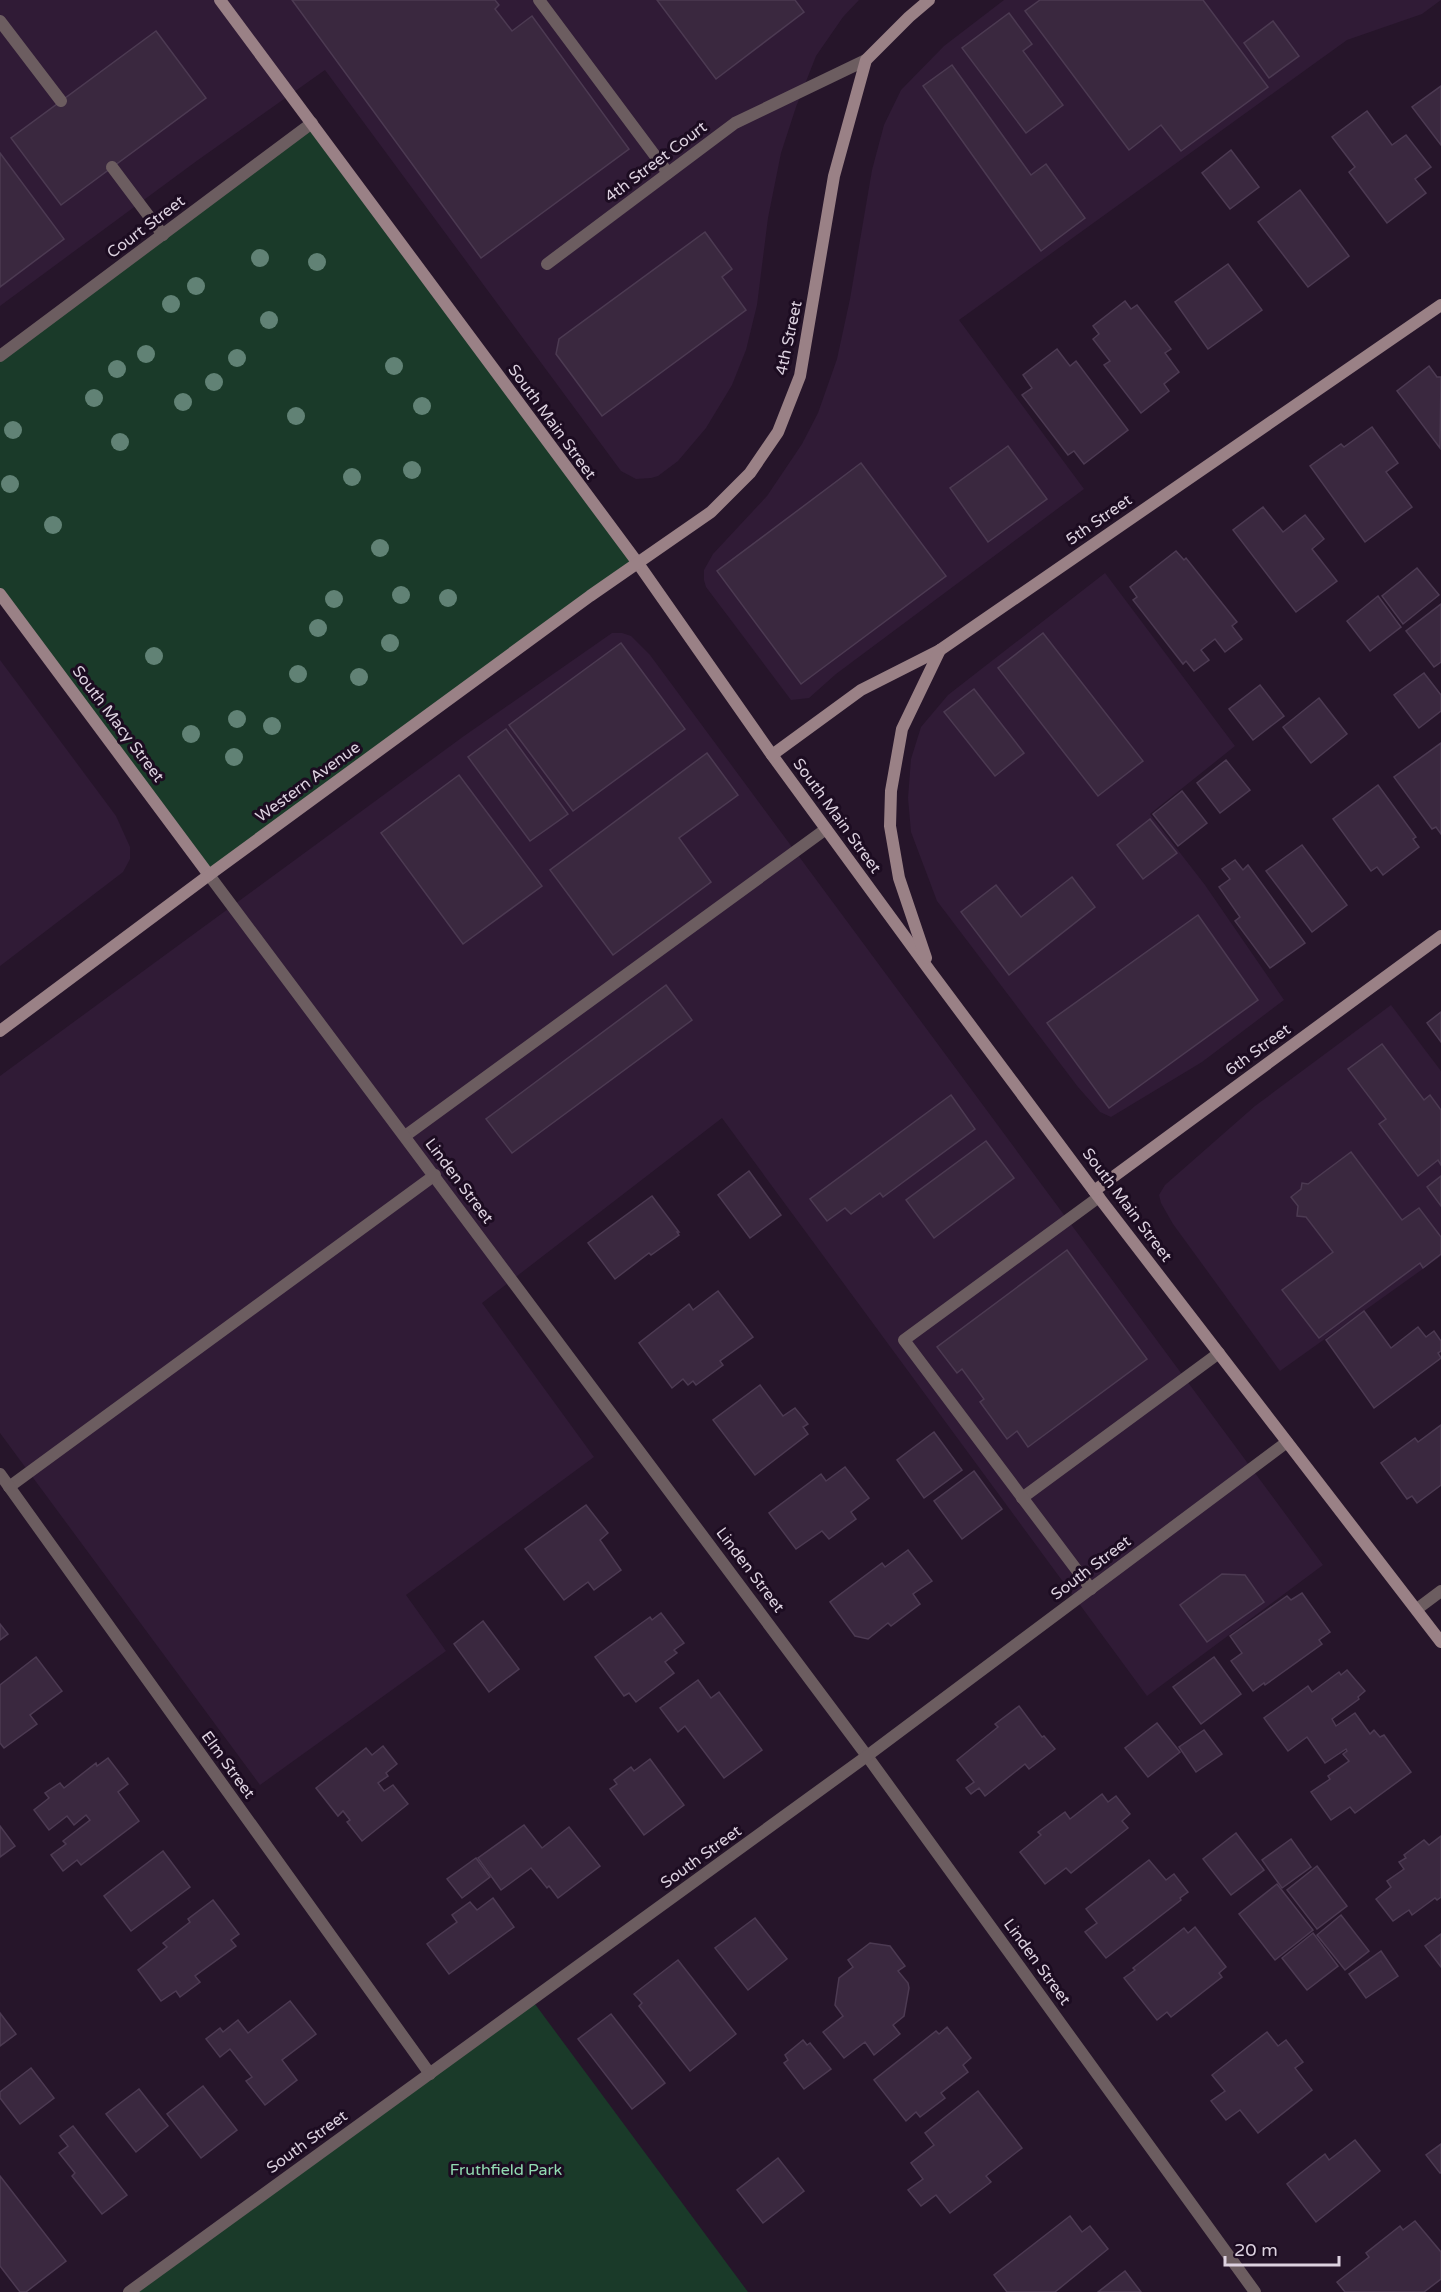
<svg xmlns="http://www.w3.org/2000/svg" width="1441" height="2292" font-family="'Varela Round',sans-serif">
	<rect width="100%" height="100%" fill="#26152a"/>
	<g fill="#301b36">
		<path d="M0,0h859l-16,17 -27,39 -20,51 -15,46 -13,65 -11,87 -11,45 -14,35 -26,43 -28,33 -20,15 -7,2 -15,1 -15,-8 -296,-401 -127,90 -198,146z"/>
		<path d="M1004,0h437l-19,14 -75,26 -388,280 125,169 -248,185 -27,24 -18,2 -85,-113 -2,-7v-10l9,-16 54,-58 35,-52 16,-31 19,-54 13,-60 22,-129 12,-45 17,-35 43,-44z"/>
		<path d="M1105,573l130,173 -85,68 55,71 79,115 -82,62 -91,55 -11,-5 -22,-25 -141,-186 -26,-69 -3,-34 3,-39 10,-32 27,-32z"/>
		<path d="M612,633h10l9,3 19,19 673,910 -176,131 -425,-578 -240,185 112,154 -188,138 40,56 -186,134 -260,-352v-357l464,-340z"/>
		<path d="M0,660l116,156 14,31v12l-7,13 -123,94z"/>
		<path d="M1391,1005l50,66v185l-161,115 -107,-147 -12,-21 -2,-8 6,-10 90,-79z"/>
	</g>
	<g fill="#1a3a29">
		<path d="M312,123l325,439 -428,313 -209,-281v-238z"/>
		<path d="M532,2000l216,292h-619z"/>
	</g>
	<g fill="#3a283f" stroke="#4c3a52" stroke-width="1.5">
		<path d="M292,0h203l4,5 -4,4 17,22 20,-15 97,133 -148,109z"/>
		<path d="M657,0h138l9,12 -88,67z"/>
		<path d="M1040,0h163l65,87 -87,64 -20,-26 -32,25 -104,-139z"/>
		<path d="M1009,13l23,31 -9,7 40,54 -37,28 -64,-85z"/>
		<path d="M1273,21l26,35 -30,22 -25,-35z"/>
		<path d="M156,31l50,67 -145,107 -50,-67z"/>
		<path d="M952,65l79,110 15,-11 39,54 -44,33 -118,-165z"/>
		<path d="M1441,86v59l-29,-38z"/>
		<path d="M1367,111l25,34 14,-10 25,32 -16,12 11,14 -39,30 -38,-51 6,-5 -23,-30z"/>
		<path d="M1231,150l28,37 -29,22 -28,-36z"/>
		<path d="M0,153l64,86 -64,48z"/>
		<path d="M1300,190l49,66 -41,31 -50,-65z"/>
		<path d="M705,232l27,37 -10,8 24,33 -144,106 -46,-62 3,-15z"/>
		<path d="M1228,264l34,46 -54,39 -33,-47z"/>
		<path d="M1125,301l6,8 6,-4 34,44 -6,4 14,19 -15,12 5,7 -28,22 -37,-48 6,-4 -17,-22 6,-5 -6,-8z"/>
		<path d="M1057,349l13,17 6,-5 52,69 -44,34 -10,-13 -6,4 -46,-60 10,-7 -9,-13z"/>
		<path d="M1429,366l8,11h4l-1,71 -43,-57z"/>
		<path d="M1372,427l26,36 -12,9 26,35 -47,35 -55,-76 31,-22 3,3z"/>
		<path d="M1008,446l39,53 -59,43 -38,-54z"/>
		<path d="M861,463l85,113 -145,108 -84,-113z"/>
		<path d="M1263,507l20,25 22,-17 19,24 -12,10 25,32 -41,31 -63,-82z"/>
		<path d="M1176,551l8,9 2,-2 51,64 -5,4 10,13 -17,13 -10,-13 -14,11 8,10 -15,11 -8,-10 -3,3 -50,-64 4,-3 -7,-10z"/>
		<path d="M1417,568l22,27 -36,29 -21,-28z"/>
		<path d="M1378,596l23,31 -31,24 -23,-30z"/>
		<path d="M1441,604v58l-7,5 -28,-36z"/>
		<path d="M1043,633l100,128 -45,35 -100,-128z"/>
		<path d="M621,643l64,86 -112,82 -64,-86z"/>
		<path d="M1424,673l17,22v16l-22,17 -25,-33z"/>
		<path d="M1260,685l24,31 -31,24 -24,-31z"/>
		<path d="M974,689l50,64 -29,23 -51,-64z"/>
		<path d="M1319,698l28,36 -36,29 -28,-36z"/>
		<path d="M506,729l62,85 -38,27 -62,-84z"/>
		<path d="M1441,743v91l-5,-7 -4,2 -38,-52z"/>
		<path d="M707,753l31,42 -59,43 32,44 -98,73 -63,-85z"/>
		<path d="M1226,760l24,30 -30,23 -23,-30z"/>
		<path d="M459,775l83,111 -79,58 -82,-111z"/>
		<path d="M1378,785l38,52 -3,2 6,8 -36,28 -6,-8 -6,4 -38,-52z"/>
		<path d="M1182,791l25,32 -29,23 -25,-32z"/>
		<path d="M1150,819l27,34 -34,26 -26,-34z"/>
		<path d="M1302,845l45,60 -35,27 -46,-61z"/>
		<path d="M1235,860l8,10 5,-5 57,78 -35,25 -35,-47 5,-4 -21,-30 11,-8 -8,-10z"/>
		<path d="M1072,877l23,30 -86,68 -48,-63 35,-27 25,32z"/>
		<path d="M1198,915l60,85 -149,108 -62,-85z"/>
		<path d="M666,985l26,35 -180,133 -26,-34z"/>
		<path d="M1441,1012v30l-14,-19z"/>
		<path d="M1382,1044l42,56 6,-5 11,15v55l-3,-5 -20,16 -39,-52 7,-5 -38,-50z"/>
		<path d="M951,1095l24,34 -92,68 -3,-4 -29,21 -6,-6 -18,13 -17,-22z"/>
		<path d="M986,1141l28,37 -80,60 -28,-38z"/>
		<path d="M1351,1152l51,68 17,-12 22,29v17l-18,14 -3,-5 -101,75 -37,-48 51,-38 -27,-35 -9,-1 1,-10 -7,-9 10,-8 1,-6 6,1z"/>
		<path d="M749,1171l32,44 -31,23 -32,-43z"/>
		<path d="M1441,1176v30l-14,-19z"/>
		<path d="M652,1196l27,36h-2l2,3 -28,20 -2,-2 -34,26 -27,-36z"/>
		<path d="M1067,1250l80,109 -119,88 -11,-16 -10,8 -27,-37 4,-3 -22,-30 -5,4 -20,-26z"/>
		<path d="M718,1291l35,46 -33,24 3,4 -27,20 -3,-4 -5,4 -5,-6 -11,9 -33,-45 50,-39 4,6z"/>
		<path d="M1364,1311l27,37 27,-21 8,10 8,-6 7,10v10l-3,2 3,5 -67,50 -48,-68z"/>
		<path d="M760,1385l23,31 12,-8 13,16 -5,3 5,7 -53,41 -42,-55z"/>
		<path d="M1441,1425v60l-24,18 -5,-7 -5,3 -26,-36 34,-25 3,4z"/>
		<path d="M934,1432l28,38 -38,28 -27,-38z"/>
		<path d="M845,1467l24,31 -18,14 5,7 -27,20 -7,-8 -26,18 -27,-36 52,-39 5,7z"/>
		<path d="M974,1471l28,38 -40,30 -28,-38z"/>
		<path d="M586,1505l22,28 -8,7 21,30 -27,20 -6,-8 -24,18 -39,-51z"/>
		<path d="M908,1550l24,31 -19,13 7,10 -29,22 -3,-3 -20,16 -13,-3 -25,-34 52,-39 3,4z"/>
		<path d="M1222,1574l23,1 19,27 -57,40 -27,-37z"/>
		<path d="M1302,1593l28,39 -11,8 3,4 -57,41 -1,-2 -11,8 -22,-30 11,-8 -12,-17 57,-40 4,4z"/>
		<path d="M661,1613l23,30 -10,7 3,3 -12,9 9,11 -38,29 -7,-9 -5,3 -29,-39 55,-40 2,3z"/>
		<path d="M483,1621l36,48 -30,23 -35,-48z"/>
		<path d="M0,1624l8,10 -8,6z"/>
		<path d="M36,1657l26,34 -32,24 7,9 -33,24 -4,-5v-58z"/>
		<path d="M1214,1657l27,37 -40,30 -28,-37z"/>
		<path d="M1347,1670l18,21 -7,6 1,2 -27,20 4,7 19,-13 15,21 4,-4 6,7 4,-2 27,37 -56,41 -5,-6 -19,13 -20,-28 19,-13 -2,-3 21,-15 -6,-7 4,-3 -1,-2 -21,14 -18,-26 -19,14 -24,-33 44,-32 4,6 27,-20 2,3z"/>
		<path d="M698,1680l13,18 8,-6 43,58 -38,28 -39,-52 -7,6 -18,-24z"/>
		<path d="M1019,1706l23,31 2,-1 11,13 -26,20 -4,-5 -40,32 -6,-8 -8,6 -5,-6 8,-6 -17,-22 41,-33 -3,-3z"/>
		<path d="M1157,1723l23,29 -32,25 -23,-29z"/>
		<path d="M1204,1730l18,24 -26,18 -17,-25z"/>
		<path d="M383,1746l14,18 -11,9 2,3 -10,7 6,8 9,-6 15,19 -46,37 -15,-19 3,-2 -7,-9 -5,5 -22,-28 50,-40 6,7z"/>
		<path d="M108,1758l20,26 -10,8 21,29 -58,44 -4,-5 -14,11 -12,-16 15,-11 -3,-3 27,-21 -4,-5 -12,10 -7,-9 -18,14 -15,-20 15,-12 -4,-5 15,-10 4,5 32,-25 1,3z"/>
		<path d="M650,1759l34,46 -40,30 -34,-46 7,-5 -3,-4 17,-13 3,4z"/>
		<path d="M1102,1794l6,8 8,-6 14,18 -8,7 6,7 -57,45 -5,-5 -21,16 -25,-32 21,-17 -3,-3 27,-20 5,7z"/>
		<path d="M524,1825l18,23 27,-21 31,39 -42,32 -9,-12 -2,2 -16,-20 -30,22 -23,-32z"/>
		<path d="M0,1826l15,20 -15,11z"/>
		<path d="M1236,1833l28,37 -33,25 -28,-36z"/>
		<path d="M1441,1836v61l-4,3 -2,-2 -23,17 -3,-5 -16,11 -17,-22 15,-12 -4,-6 17,-12 -5,-7 7,-4 -2,-3 20,-15 5,5z"/>
		<path d="M1291,1839l20,28 -29,21 -20,-28z"/>
		<path d="M163,1851l27,36 -59,44 -27,-35z"/>
		<path d="M476,1858l14,19 -28,21 -15,-19z"/>
		<path d="M1149,1860l17,20 8,-6 14,18 -8,6 1,2 -75,58 -21,-26 12,-9 -11,-14z"/>
		<path d="M1317,1866l30,40 -30,23 -30,-39z"/>
		<path d="M1277,1884l36,46 -38,30 -36,-46z"/>
		<path d="M493,1898l21,29 -65,47 -22,-30 30,-22 -5,-7 18,-13 7,8z"/>
		<path d="M213,1900l26,34 -8,6 5,6 -41,30 5,6 -20,15 -4,-6 -15,10 -23,-31 29,-23 -4,-4 27,-21 -2,-3z"/>
		<path d="M1341,1915l28,36 -24,19 -28,-35z"/>
		<path d="M755,1918l32,41 -39,31 -33,-42z"/>
		<path d="M1195,1927l31,40 -7,6 3,4 -51,40 -4,-5 -10,8 -33,-42 11,-8 -2,-2 51,-40 4,5z"/>
		<path d="M1313,1933l25,33 -31,24 -25,-32z"/>
		<path d="M1441,1934v33l-16,-21z"/>
		<path d="M870,1943l20,3 15,20 -7,5 10,12 1,5 -5,28 -11,9 7,9 -26,21 -9,-13 -21,16 -21,-26 20,-16 -8,-11 4,-27 14,-11 -5,-7z"/>
		<path d="M1381,1951l17,25 -32,22 -17,-24z"/>
		<path d="M678,1960l58,74 -46,37 -51,-65 3,-3 -8,-9z"/>
		<path d="M290,2001l26,33 -34,26 15,20 -32,25 -19,-24 6,-4 -22,-28 -10,8 -14,-18 14,-11 3,4 15,-12 10,13z"/>
		<path d="M0,2013l16,21 -16,12z"/>
		<path d="M611,2014l54,69 -33,26 -54,-70z"/>
		<path d="M947,2027l24,31 -8,7 5,7 -27,21 4,5 -25,19 -4,-5 -10,9 -32,-41 62,-49 3,3z"/>
		<path d="M1267,2032l11,14 8,-6 17,22 -8,6 17,22 -54,43 -18,-23 -14,10 -15,-19 14,-10 -13,-16z"/>
		<path d="M803,2040l4,5 3,-2 21,26 -27,20 -20,-26 4,-3 -3,-5z"/>
		<path d="M31,2068l23,30 -34,26 -20,-26v-6z"/>
		<path d="M203,2086l34,44 -36,28 -34,-44z"/>
		<path d="M139,2089l29,37 -32,26 -30,-38z"/>
		<path d="M978,2091l44,57 -36,28 5,6 -41,31 -14,-18 -15,11 -13,-16 15,-11 -12,-16 23,-18 -9,-12z"/>
		<path d="M73,2126l54,69 -25,19 -30,-38 3,-3 -16,-20 9,-7 -8,-10z"/>
		<path d="M1355,2140l25,31 -64,51 -29,-38 38,-30 4,6z"/>
		<path d="M1441,2144v29h-1l-14,-18z"/>
		<path d="M778,2158l26,33 -41,32 -26,-33z"/>
		<path d="M0,2176l66,85 -40,31h-6l-20,-26z"/>
		<path d="M1070,2216l12,16 8,-6 18,23 -53,43h-48l-13,-17z"/>
		<path d="M1415,2221l26,31v27l-17,13h-79l-8,-10 32,-25 -3,-4 34,-27 3,4z"/>
		<path d="M1125,2271l16,21h-43z"/>
	</g>
	<g fill="none" stroke-linecap="round" stroke-linejoin="round">
		<g stroke="#6c5d60" stroke-width="12">
			<path d="M539,0l129,173"/>
			<path d="M0,21l61,80"/>
			<path d="M112,167l51,68"/>
			<path d="M405,1136l421,-307"/>
			<path d="M9,1487l426,-312"/>
			<path d="M1022,1498l197,-145"/>
			<path d="M1091,1589l-187,-249 195,-143"/>
		</g>
		<g stroke="#6c5d60" stroke-width="12">
			<path d="M547,264l188,-141 131,-63"/>
			<path d="M0,356l312,-233"/>
			<path d="M209,875l658,881 388,536"/>
			<path d="M0,1474l430,600"/>
			<path d="M1417,1609l24,-18"/>
			<path d="M129,2292l738,-536 420,-314"/>
		</g>
		<g stroke="#9a8186" stroke-width="12">
			<path d="M220,0l417,562 135,193 158,216 164,220 347,451"/>
			<path d="M0,594l209,281"/>
			<path d="M772,755l89,-65 79,-40 501,-345"/>
			<path d="M926,958l-27,-80 -9,-52 1,-35 11,-62 38,-79"/>
			<path d="M0,1031l209,-156 381,-279 121,-84 39,-39 28,-41 22,-56 34,-200 32,-116 43,-43 20,-17"/>
			<path d="M1094,1191l347,-255"/>
		</g>
	</g>
	<g fill="#618275">
		<circle cx="260" cy="258" r="9"/>
		<circle cx="317" cy="262" r="9"/>
		<circle cx="196" cy="286" r="9"/>
		<circle cx="171" cy="304" r="9"/>
		<circle cx="269" cy="320" r="9"/>
		<circle cx="146" cy="354" r="9"/>
		<circle cx="237" cy="358" r="9"/>
		<circle cx="394" cy="366" r="9"/>
		<circle cx="117" cy="369" r="9"/>
		<circle cx="214" cy="382" r="9"/>
		<circle cx="94" cy="398" r="9"/>
		<circle cx="183" cy="402" r="9"/>
		<circle cx="422" cy="406" r="9"/>
		<circle cx="296" cy="416" r="9"/>
		<circle cx="13" cy="430" r="9"/>
		<circle cx="120" cy="442" r="9"/>
		<circle cx="412" cy="470" r="9"/>
		<circle cx="352" cy="477" r="9"/>
		<circle cx="10" cy="484" r="9"/>
		<circle cx="53" cy="525" r="9"/>
		<circle cx="380" cy="548" r="9"/>
		<circle cx="401" cy="595" r="9"/>
		<circle cx="448" cy="598" r="9"/>
		<circle cx="334" cy="599" r="9"/>
		<circle cx="318" cy="628" r="9"/>
		<circle cx="390" cy="643" r="9"/>
		<circle cx="154" cy="656" r="9"/>
		<circle cx="298" cy="674" r="9"/>
		<circle cx="359" cy="677" r="9"/>
		<circle cx="237" cy="719" r="9"/>
		<circle cx="272" cy="726" r="9"/>
		<circle cx="191" cy="734" r="9"/>
		<circle cx="234" cy="757" r="9"/>
	</g>
	<g text-anchor="middle" dominant-baseline="central" stroke-width="6" stroke-linejoin="round" paint-order="stroke">
		<g font-size="16" fill="#ddd2e0" stroke="#1c0c21">
			<text transform="translate(656 162) rotate(-37)">4th Street Court</text>
			<text transform="translate(146 227) rotate(-37)">Court Street</text>
			<text transform="translate(789 338) rotate(-78)">4th Street</text>
			<text transform="translate(552 422) rotate(54)">South Main Street</text>
			<text transform="translate(1099 520) rotate(-35)">5th Street</text>
			<text transform="translate(118 724) rotate(53)">South Macy Street</text>
			<text transform="translate(308 782) rotate(-36)">Western Avenue</text>
			<text transform="translate(837 816) rotate(54)">South Main Street</text>
			<text transform="translate(1258 1050) rotate(-36)">6th Street</text>
			<text transform="translate(459 1181) rotate(53)">Linden Street</text>
			<text transform="translate(1127 1205) rotate(53)">South Main Street</text>
			<text transform="translate(1091 1568) rotate(-37)">South Street</text>
			<text transform="translate(750 1570) rotate(53)">Linden Street</text>
			<text transform="translate(228 1765) rotate(54)">Elm Street</text>
			<text transform="translate(701 1857) rotate(-36)">South Street</text>
			<text transform="translate(1037 1962) rotate(54)">Linden Street</text>
			<text transform="translate(307 2142) rotate(-36)">South Street</text>
		</g>
		<g font-size="16" fill="#92dcb2" stroke="#1c0c21">
			<text x="506" y="2170">Fruthfield Park</text>
		</g>
	</g>
	<path d="M1225 2256v9h114v-9" fill="none" stroke="#ddd2e0" stroke-width="3"/>
	<text x="1234" y="2256" font-size="18" fill="#ddd2e0" stroke="#1c0c21" stroke-width="4.5" paint-order="stroke">20 m</text>
</svg>
